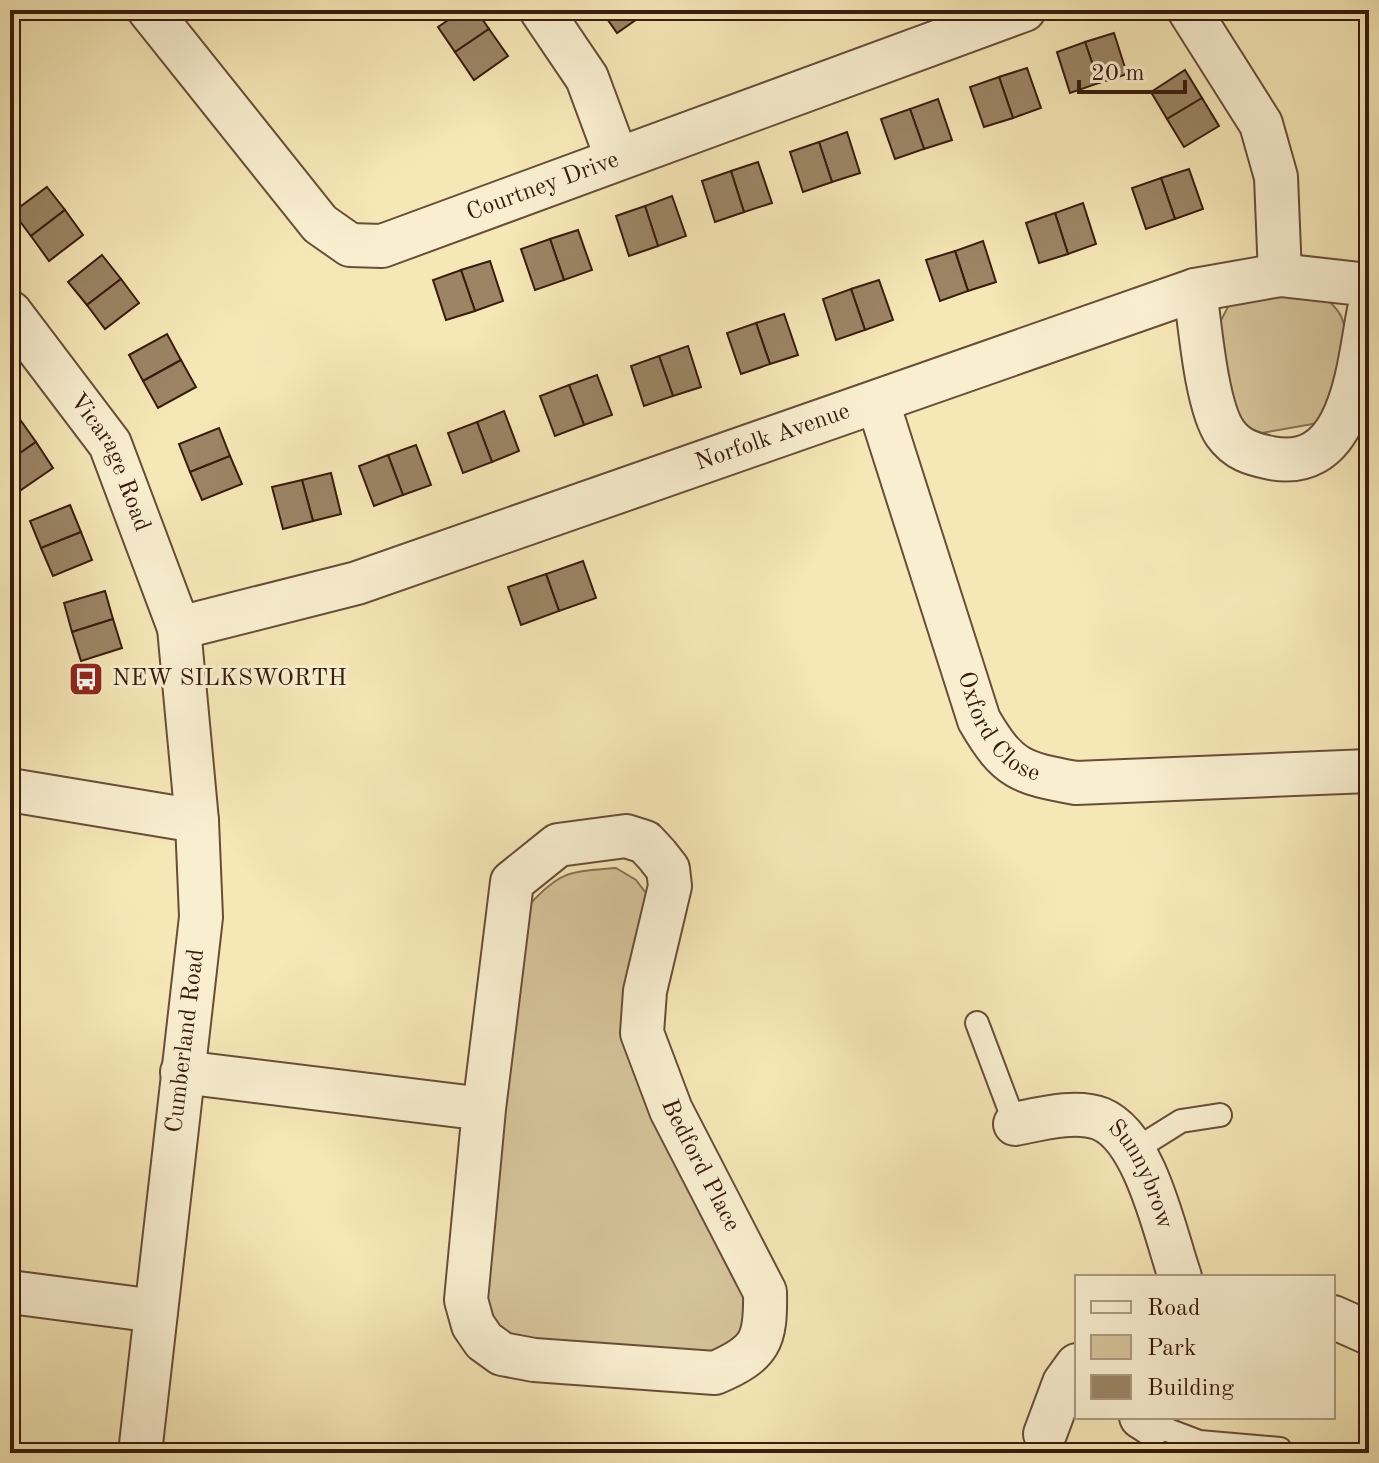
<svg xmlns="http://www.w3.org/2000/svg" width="1379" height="1463" font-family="'Old Standard TT',serif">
	<rect width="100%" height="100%" fill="#f6e7b7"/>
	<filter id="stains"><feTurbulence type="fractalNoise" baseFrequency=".0025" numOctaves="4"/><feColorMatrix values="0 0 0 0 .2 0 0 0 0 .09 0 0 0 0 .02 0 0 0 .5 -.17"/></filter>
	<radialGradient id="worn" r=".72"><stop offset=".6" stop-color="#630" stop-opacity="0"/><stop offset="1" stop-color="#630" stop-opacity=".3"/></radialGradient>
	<g fill="#d6c49a" stroke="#887054" stroke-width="2">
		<path d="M1264,291l63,8c8,8 15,15 17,26 4,24 -13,79 -26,98l-56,10 -21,-7 -8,-15 -16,-83 14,-27z"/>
		<path d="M616,868l20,12 16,21 -19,82 116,318v22l-25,30 -218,-13 -22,-21 -1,-24 45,-389c33,-36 41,-34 88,-38z"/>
	</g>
	<g fill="#9b8565" stroke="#391b0d" stroke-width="2">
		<path d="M463,10h13l13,19 -34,23 -17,-25z"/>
		<path d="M601,10h49l-33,23z"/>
		<path d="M489,29l19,27 -34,24 -19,-28z"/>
		<path d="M1114,33l13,41 -28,9 -14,-41z"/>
		<path d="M1085,42l14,41 -29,10 -13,-41z"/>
		<path d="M1027,68l14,40 -28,10 -14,-41z"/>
		<path d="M1185,70l17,28 -35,21 -16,-27z"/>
		<path d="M999,77l14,41 -29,9 -14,-40z"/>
		<path d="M1202,98l17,28 -35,21 -17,-28z"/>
		<path d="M938,99l14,41 -28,9 -14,-40z"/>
		<path d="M910,109l14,40 -29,10 -14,-40z"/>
		<path d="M847,132l13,41 -28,9 -13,-40z"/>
		<path d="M819,142l13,40 -29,10 -13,-40z"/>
		<path d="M758,162l14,41 -28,9 -13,-41z"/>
		<path d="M1189,169l14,40 -28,10 -14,-41z"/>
		<path d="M731,171l13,41 -29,10 -13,-41z"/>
		<path d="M1161,178l14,41 -29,10 -14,-41z"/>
		<path d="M47,187l18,23 -34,26 -18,-24z"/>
		<path d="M672,196l14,40 -28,10 -13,-40z"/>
		<path d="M1083,203l13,41 -28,10 -13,-41z"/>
		<path d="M645,206l13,40 -29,10 -13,-40z"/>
		<path d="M65,210l18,25 -34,26 -18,-25z"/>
		<path d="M1055,213l13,41 -29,9 -13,-40z"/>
		<path d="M578,230l14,40 -28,10 -14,-41z"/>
		<path d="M550,239l14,41 -29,10 -14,-41z"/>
		<path d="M983,241l13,41 -28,9 -13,-40z"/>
		<path d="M955,251l13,40 -28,10 -14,-41z"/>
		<path d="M102,255l19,24 -34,26 -19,-23z"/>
		<path d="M490,261l13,40 -28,10 -14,-41z"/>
		<path d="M461,270l14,41 -29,9 -13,-40z"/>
		<path d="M121,279l18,24 -34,26 -18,-24z"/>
		<path d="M879,280l14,40 -28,10 -14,-41z"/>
		<path d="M851,289l14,41 -29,10 -13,-41z"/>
		<path d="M784,314l14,41 -28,9 -14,-41z"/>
		<path d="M756,323l14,41 -29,10 -14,-41z"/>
		<path d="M167,334l14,26 -38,21 -14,-26z"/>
		<path d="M688,346l13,41 -28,9 -14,-40z"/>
		<path d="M659,356l14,40 -29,10 -13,-40z"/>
		<path d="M181,360l15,27 -38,21 -15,-27z"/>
		<path d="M597,375l15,40 -28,10 -15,-40z"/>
		<path d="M569,385l15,40 -29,11 -15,-40z"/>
		<path d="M504,411l15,40 -27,11 -15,-40z"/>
		<path d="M19,418l17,24 -26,18v-35z"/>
		<path d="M477,422l15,40 -29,11 -15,-40z"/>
		<path d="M219,428l11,28 -40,16 -11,-28z"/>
		<path d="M36,442l17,26 -35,24 -8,-12v-20z"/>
		<path d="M416,445l15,40 -28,10 -15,-40z"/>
		<path d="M388,455l15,40 -29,11 -15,-40z"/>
		<path d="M230,456l12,28 -40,16 -12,-28z"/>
		<path d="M331,473l10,41 -28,7 -11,-41z"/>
		<path d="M302,480l11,41 -30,8 -11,-42z"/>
		<path d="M70,505l11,27 -40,16 -11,-27z"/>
		<path d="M81,532l11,28 -39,16 -12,-28z"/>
		<path d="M583,561l13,37 -37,13 -13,-37z"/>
		<path d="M546,574l13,37 -38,14 -13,-38z"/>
		<path d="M105,591l8,28 -41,13 -8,-29z"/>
		<path d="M113,619l9,29 -41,13 -9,-29z"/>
	</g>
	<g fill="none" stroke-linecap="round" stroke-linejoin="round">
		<g stroke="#684e38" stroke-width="26">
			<g id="lane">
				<path d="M977,1023l38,101"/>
				<path d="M1133,1151l48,-30 39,-6"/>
				<path d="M1152,1424l47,18 81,7"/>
			</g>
		</g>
		<g stroke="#684e38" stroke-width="46">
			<g id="street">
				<path id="s1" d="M149,10l171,214 30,21 32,1 642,-236"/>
				<path d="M541,10l46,68 30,81"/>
				<path d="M1189,10l72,114 15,53 4,98"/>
				<path d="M1195,290c5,35 11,115 30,143 12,17 27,21 46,25 82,16 87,-94 98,-148"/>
				<path id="s2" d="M10,312l100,132 69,184 18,193 4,96 -61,536"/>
				<path id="s3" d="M878,403l101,317c29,50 42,53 97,63l293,-12"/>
				<path id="s4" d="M179,628l178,-45 838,-293 85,-15 89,10"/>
				<path d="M10,790l187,31"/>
				<path id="s5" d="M182,1072l302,37 28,-227 46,-37 68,-9 19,6 12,13 11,14 2,17 -25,105 -3,42 29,77 94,182c1,49 -4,61 -50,81l-181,-13 -32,-6 -18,-13 -11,-16 -7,-25 18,-191"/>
				<path id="s6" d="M1015,1124c25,-5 61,-15 86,-5 45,19 64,115 79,158"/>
				<path d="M10,1292l146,19"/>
				<path d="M1333,1317l36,16"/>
				<path d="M1141,1417l11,7"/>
				<path d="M1045,1434l19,-51 13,-18"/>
			</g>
		</g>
		<use href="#lane" stroke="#f9efd0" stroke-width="22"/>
		<use href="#street" stroke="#f9efd0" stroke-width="42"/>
	</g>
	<defs>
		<g id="bus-square" transform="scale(1.8)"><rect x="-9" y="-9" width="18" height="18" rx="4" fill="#8f2418" stroke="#f9efd0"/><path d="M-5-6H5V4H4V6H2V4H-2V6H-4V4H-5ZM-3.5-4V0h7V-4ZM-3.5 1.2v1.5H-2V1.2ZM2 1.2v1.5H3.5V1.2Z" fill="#fff"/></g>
	</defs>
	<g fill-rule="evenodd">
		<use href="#bus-square" x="86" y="679"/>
	</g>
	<g text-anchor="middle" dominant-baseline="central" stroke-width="6" stroke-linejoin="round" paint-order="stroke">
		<g font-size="24" fill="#391b0d" stroke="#f9efd0">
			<text stroke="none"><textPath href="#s1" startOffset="514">Courtney Drive</textPath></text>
			<text stroke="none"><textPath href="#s4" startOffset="624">Norfolk Avenue</textPath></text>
			<text stroke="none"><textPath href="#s2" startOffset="182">Vicarage Road</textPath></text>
			<text stroke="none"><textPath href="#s3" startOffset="350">Oxford Close</textPath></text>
			<text transform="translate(186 1041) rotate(-83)">Cumberland Road</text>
			<text stroke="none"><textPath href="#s5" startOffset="1028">Bedford Place</textPath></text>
			<text stroke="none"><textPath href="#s6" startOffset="158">Sunnybrow</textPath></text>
		</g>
		<g font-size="24" fill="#391b0d" stroke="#f9efd0" text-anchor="start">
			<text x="112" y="679">NEW SILKSWORTH</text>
		</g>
	</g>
	<rect width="1379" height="1463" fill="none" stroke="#f6e7b7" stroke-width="40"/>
	<rect x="12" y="12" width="1355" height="1439" fill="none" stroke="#391b0d" stroke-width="4"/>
	<rect x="20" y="20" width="1339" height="1423" fill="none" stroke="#391b0d" stroke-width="2"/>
	<rect x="1075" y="1275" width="260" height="144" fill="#f9efd0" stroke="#ac9a82" stroke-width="2"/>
	<rect x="1091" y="1301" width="40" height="12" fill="#f9efd0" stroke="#ac9a82" stroke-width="2"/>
	<text x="1147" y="1315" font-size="24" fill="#391b0d">Road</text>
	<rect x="1091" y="1335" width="40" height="24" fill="#d6c49a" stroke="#ac9a82" stroke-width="2"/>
	<text x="1147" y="1355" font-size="24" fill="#391b0d">Park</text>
	<rect x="1091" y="1375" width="40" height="24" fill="#9b8565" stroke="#ac9a82" stroke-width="2"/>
	<text x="1147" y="1395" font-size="24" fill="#391b0d">Building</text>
	<path d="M1079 80v12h106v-12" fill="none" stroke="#391b0d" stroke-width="4"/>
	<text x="1091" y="80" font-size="24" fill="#391b0d" stroke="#f9efd0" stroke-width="6" paint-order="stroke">20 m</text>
	<rect width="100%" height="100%" filter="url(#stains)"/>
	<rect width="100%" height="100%" fill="url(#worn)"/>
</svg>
